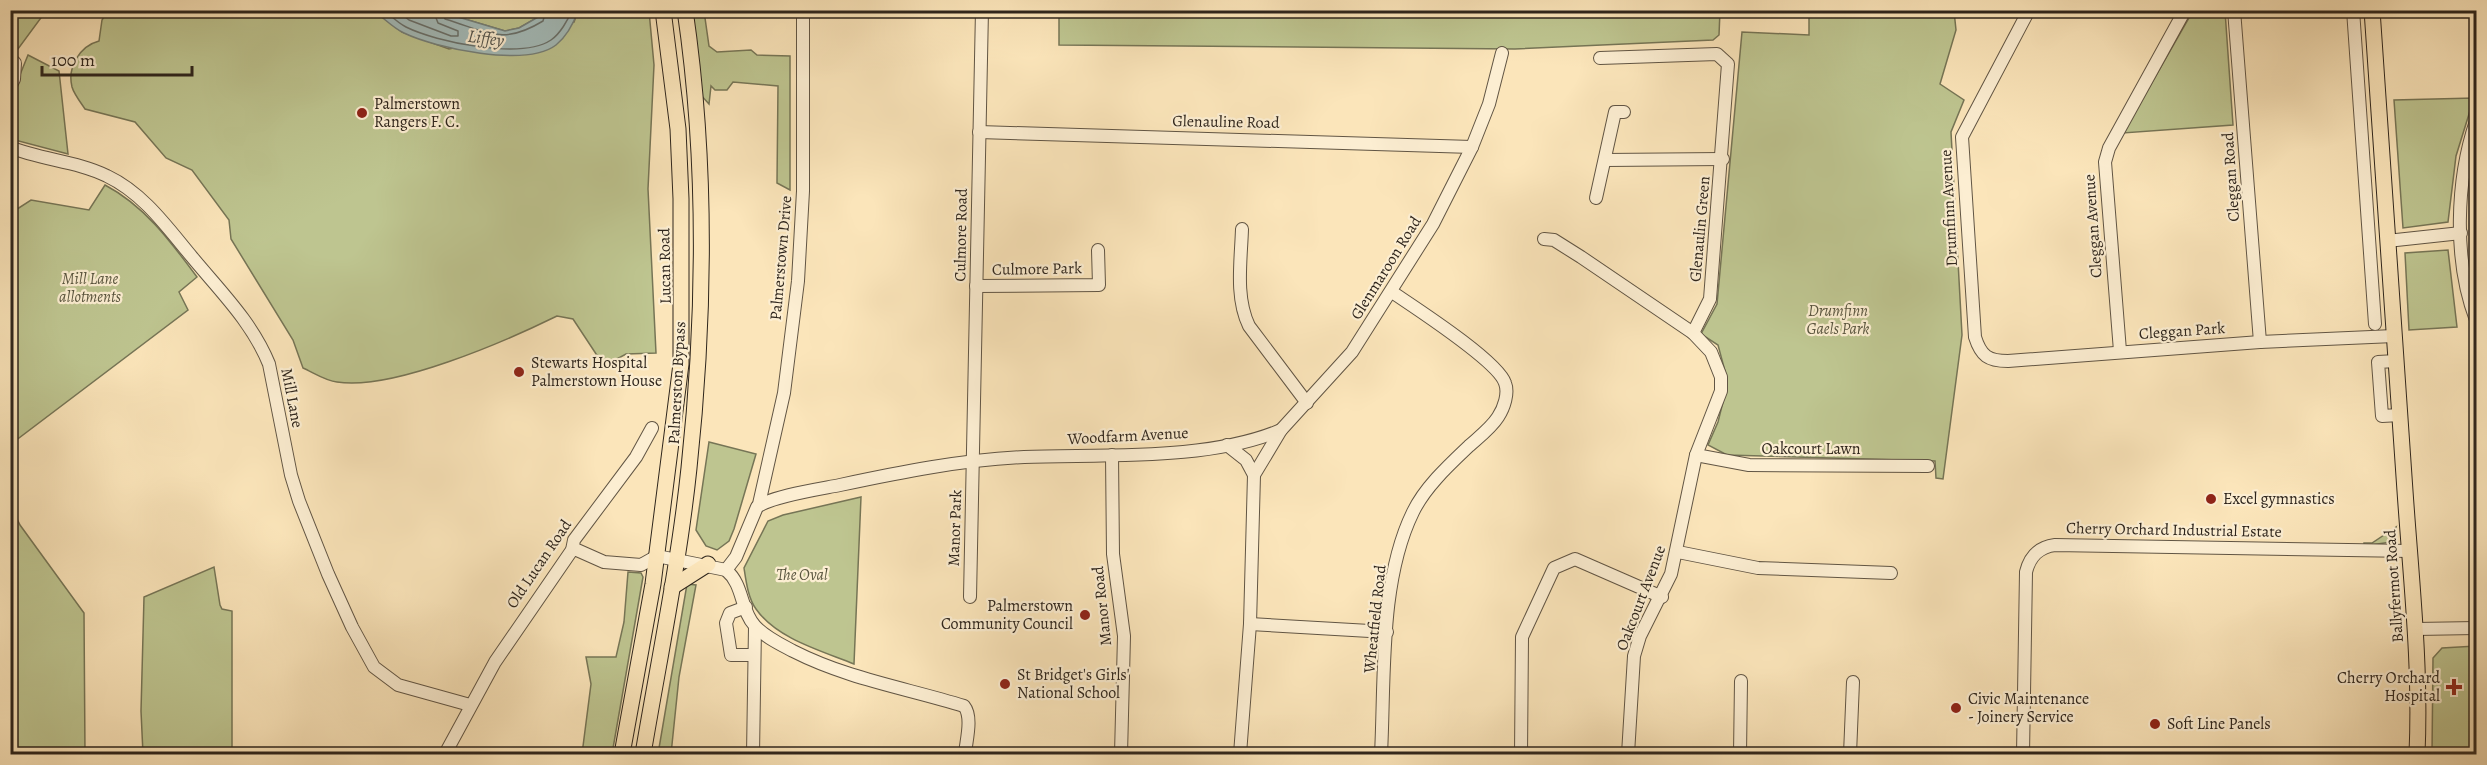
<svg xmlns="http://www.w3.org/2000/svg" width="2487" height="765" font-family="Alegreya,serif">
	<rect width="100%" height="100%" fill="#fbe5ba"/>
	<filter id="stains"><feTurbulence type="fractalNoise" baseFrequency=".00333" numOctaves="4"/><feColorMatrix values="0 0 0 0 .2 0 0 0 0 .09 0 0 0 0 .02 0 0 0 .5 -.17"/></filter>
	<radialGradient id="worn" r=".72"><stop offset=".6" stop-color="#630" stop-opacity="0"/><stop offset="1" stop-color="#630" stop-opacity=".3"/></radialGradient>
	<g fill="#bec590" stroke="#767556" stroke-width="1.5">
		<path d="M10,11h36l-28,38 -7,-1z"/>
		<path d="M108,11h266l28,21 47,17 125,-27 4,-11h71l5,54 -6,124 8,164 -30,1 -22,12 -31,-47 -16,-3c-51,25 -165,75 -220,66 -11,-1 -23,-9 -34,-14l-10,-28 -62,-101 -2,-19 -37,-50 -26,-12 -31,-36 -50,-13c-4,-6 -11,-15 -13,-22 -5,-20 8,-41 27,-46l3,-21z"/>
		<path d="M438,11h103l-1,5 -21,12 -14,3z"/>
		<path d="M691,11h13l5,35 8,6 34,-2 6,5 33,1v134l-13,-7 1,-97 -45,-4 -6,8h-12l-4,-4 -2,18 -10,-11z"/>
		<path d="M1059,11h661l-1,24 -6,5 -198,9 -456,-4z"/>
		<path d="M1809,11h145l2,19 -16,54 24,16 -13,32 11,203 -19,144 -7,-1 -1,-17 -208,-6 -19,-10 10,-23 8,-32 -1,-19 -7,-26 -17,-11 16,-30 25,-272 67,3z"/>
		<path d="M2193,11h32l8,114 -110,8z"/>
		<path d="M28,55l31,16 9,83 -57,-15v-42z"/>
		<path d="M2474,98l-18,58 -8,66 -45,6 -9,-128z"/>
		<path d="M105,185c40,21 66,57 92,92l-18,15 9,18 -177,134v-231l20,-13 58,10z"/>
		<path d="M2448,250l9,77 -48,3 -4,-77z"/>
		<path d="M709,442l47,12 -22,75 -5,12 -12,9 -11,-4 -10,-16z"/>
		<path d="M861,497l-7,167c-32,-13 -77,-25 -98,-55 -8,-11 -10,-28 -12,-41l24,-47 15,-6z"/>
		<path d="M10,504l10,21 64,88 1,141h-74z"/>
		<path d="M2396,527l-5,15 -27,4v-3h8z"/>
		<path d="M214,567l6,38 2,4 10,2v143h-89l-2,-43 3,-114z"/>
		<path d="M628,572l13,1 2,4 -31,177h-30l9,-70 -5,-27h30l8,-35z"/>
		<path d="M687,584l9,1 -17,92 -8,77h-13z"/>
		<path d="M2476,646v108h-44l1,-96 9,-10z"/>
	</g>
	<path fill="#a3bcbb" stroke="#74807b" stroke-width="1.5" d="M374,11h64l67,20 14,-3 21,-12 1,-5h37c-4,11 -12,26 -22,34 -30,23 -121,3 -152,-12 -11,-5 -20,-15 -30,-22z"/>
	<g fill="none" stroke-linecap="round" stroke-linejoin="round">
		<g stroke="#68706c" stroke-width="1.5">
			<path d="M384,10c7,6 14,13 22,17 30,15 115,33 145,13 9,-6 17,-20 21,-30"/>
			<path d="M396,10l13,10 42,16h7v-5l-20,-8 -5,-13"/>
			<path d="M441,10l4,9c43,13 57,27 98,2l3,-11"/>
		</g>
		<g stroke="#615544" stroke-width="14">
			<g id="minor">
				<path d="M2029,10l-67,127 13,200c6,19 13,24 33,24l252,-19 134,-6"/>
				<path d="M2234,10l26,332"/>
				<path d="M2353,10l22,314"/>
				<path d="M10,58l5,5 -1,16 -4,8"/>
				<path d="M1600,58l117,-4 11,10 -18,235 -17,34"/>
				<path d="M2476,121c-20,59 -23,139 0,199"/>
				<path d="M979,132l493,15"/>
				<path d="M10,147c31,13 67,14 97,29 36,17 60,51 85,81 28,34 60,65 77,107l22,111 8,26 29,73 24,53 22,40 24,18 72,20"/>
				<path d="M1605,160l118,-1"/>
				<path d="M1596,198l19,-86h9"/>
				<path d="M1242,229c-1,32 -7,68 7,97l58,77"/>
				<path d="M1544,239l10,1 27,17 112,76 18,19 10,25v14l-25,64 -25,119 -31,62 -6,20 -6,98"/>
				<path d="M2387,241l74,-8"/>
				<path d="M976,286l123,-1 -1,-35"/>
				<path d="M2120,351l-15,-189 4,-14 76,-138"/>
				<path d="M2396,361l-18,1 4,54 18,-1"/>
				<path d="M1227,445l19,15 8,15"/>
				<path d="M1112,455l1,99 11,82 -3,118"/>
				<path d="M1696,455l53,10 179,1"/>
				<path d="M759,504l25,-111 14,-112 5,-90v-181"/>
				<path d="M572,550h5l27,12 37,3 16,-9 69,14"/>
				<path d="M1678,552l80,16 133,5"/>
				<path d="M970,597l12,-587"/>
				<path d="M746,607l-16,6 -4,10 5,32h22"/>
				<path d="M1250,624l137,8"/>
				<path d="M2416,629l60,-1"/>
				<path d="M445,754l50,-92 77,-112 2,-10 62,-83 16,-29"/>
				<path d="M753,754l2,-127"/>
				<path d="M965,754c1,-13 8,-37 -1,-48 -58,-18 -116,-27 -171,-55 -13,-7 -28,-14 -38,-25 -15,-16 -11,-41 -29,-56l10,-13 21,-50c15,-11 63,-18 83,-22 61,-13 121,-25 184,-28 78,-3 185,4 257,-27"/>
				<path d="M1240,754l10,-130 4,-149 27,-45 71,-78 81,-128 39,-77 17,-43 13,-51"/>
				<path d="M1381,754c4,-75 -2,-173 32,-242 12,-25 36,-47 56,-66 10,-9 22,-18 29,-29 6,-9 11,-24 7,-34 -7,-22 -91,-76 -113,-91"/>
				<path d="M1521,754l1,-117 32,-69 21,-9 87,38"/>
				<path d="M1740,754l1,-73"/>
				<path d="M1850,754l3,-72"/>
				<path d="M2023,754l3,-182c4,-16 13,-25 29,-27l355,6"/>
			</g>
		</g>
		<g stroke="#2e251c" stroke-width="17">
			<g id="major">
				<path d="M2372,10c10,161 23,321 33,481 6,88 16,175 12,263"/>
				<path d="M672,587l36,-23"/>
				<path d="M622,754l31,-170 28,-220v-165l-3,-70 -15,-119"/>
				<path d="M643,754c16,-95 36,-190 46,-286 16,-150 18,-308 -4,-458"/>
			</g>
		</g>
		<use href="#minor" stroke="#fceed2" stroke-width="12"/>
		<use href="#major" stroke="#fbe5ba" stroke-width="15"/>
	</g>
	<g fill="#8f2418" stroke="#fceed2" stroke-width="2">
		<circle cx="362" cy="113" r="6"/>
		<circle cx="519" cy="372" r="6"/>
		<circle cx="2211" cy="499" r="6"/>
		<circle cx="1085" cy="615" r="6"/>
		<circle cx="1005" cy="684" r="6"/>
		<path d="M2451 678h6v6h6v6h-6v6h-6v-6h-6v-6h6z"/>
		<circle cx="1956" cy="708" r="6"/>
		<circle cx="2155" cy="724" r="6"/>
	</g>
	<g text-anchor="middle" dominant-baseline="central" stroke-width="4.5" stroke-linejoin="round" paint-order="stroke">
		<g font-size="16" fill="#2e251c" stroke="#fceed2" text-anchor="start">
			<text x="374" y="104">Palmerstown<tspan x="374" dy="18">Rangers F. C.</tspan></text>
			<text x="531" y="363">Stewarts Hospital<tspan x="531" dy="18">Palmerstown House</tspan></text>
			<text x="2223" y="499">Excel gymnastics</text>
			<text x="1073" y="606" text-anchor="end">Palmerstown<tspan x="1073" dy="18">Community Council</tspan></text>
			<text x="1017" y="675">St Bridget's Girls'<tspan x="1017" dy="18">National School</tspan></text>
			<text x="2440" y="678" text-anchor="end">Cherry Orchard<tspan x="2440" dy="18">Hospital</tspan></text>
			<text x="1968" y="699">Civic Maintenance<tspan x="1968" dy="18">- Joinery Service</tspan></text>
			<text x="2167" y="724">Soft Line Panels</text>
		</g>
		<g font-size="16" fill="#2e251c" stroke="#fceed2">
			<text transform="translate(1226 122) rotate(1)">Glenauline Road</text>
			<text transform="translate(2231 177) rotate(-94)">Cleggan Road</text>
			<text transform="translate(1949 208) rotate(-93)">Drumfinn Avenue</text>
			<text transform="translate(2093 226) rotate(-94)">Cleggan Avenue</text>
			<text transform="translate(1700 229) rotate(-85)">Glenaulin Green</text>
			<text transform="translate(961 235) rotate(-89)">Culmore Road</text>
			<text transform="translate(781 258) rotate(-85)">Palmerstown Drive</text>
			<text transform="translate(665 266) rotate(-91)">Lucan Road</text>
			<text transform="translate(1386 268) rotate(-58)">Glenmaroon Road</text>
			<text transform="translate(1037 269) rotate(-1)">Culmore Park</text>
			<text transform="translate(2182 331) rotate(-4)">Cleggan Park</text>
			<text transform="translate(677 383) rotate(-87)">Palmerston Bypass</text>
			<text transform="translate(292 398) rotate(79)">Mill Lane</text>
			<text transform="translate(1128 436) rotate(-3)">Woodfarm Avenue</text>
			<text x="1811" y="449">Oakcourt Lawn</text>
			<text transform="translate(955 528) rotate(-88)">Manor Park</text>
			<text transform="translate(2174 530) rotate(1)">Cherry Orchard Industrial Estate</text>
			<text transform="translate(539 564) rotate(-56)">Old Lucan Road</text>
			<text transform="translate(2394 586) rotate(-94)">Ballyfermot Road</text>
			<text transform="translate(1641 598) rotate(-69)">Oakcourt Avenue</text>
			<text transform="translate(1102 606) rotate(-96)">Manor Road</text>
			<text transform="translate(1375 619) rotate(-84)">Wheatfield Road</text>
		</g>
		<g font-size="16" font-style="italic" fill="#59553f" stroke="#fceed2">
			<text x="90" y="279">Mill Lane<tspan x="90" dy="18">allotments</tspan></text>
			<text x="1838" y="311">Drumfinn<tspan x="1838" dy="18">Gaels Park</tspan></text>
			<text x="802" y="575">The Oval</text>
		</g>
		<g font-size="18" font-style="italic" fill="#51524c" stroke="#fceed2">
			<text transform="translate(486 38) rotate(8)">Liffey</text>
		</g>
	</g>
	<rect width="2487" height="765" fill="none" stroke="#fbe5ba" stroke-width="36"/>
	<rect x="12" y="12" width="2463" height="741" fill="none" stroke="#2e251c" stroke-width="3"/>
	<rect x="18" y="18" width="2451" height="729" fill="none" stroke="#2e251c" stroke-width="1.5"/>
	<path d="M42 66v9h150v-9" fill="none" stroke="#2e251c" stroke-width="3"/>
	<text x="51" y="66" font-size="18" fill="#2e251c" stroke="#fceed2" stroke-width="4.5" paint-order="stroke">100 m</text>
	<rect width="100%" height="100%" filter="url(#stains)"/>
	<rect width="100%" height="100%" fill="url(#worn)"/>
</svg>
